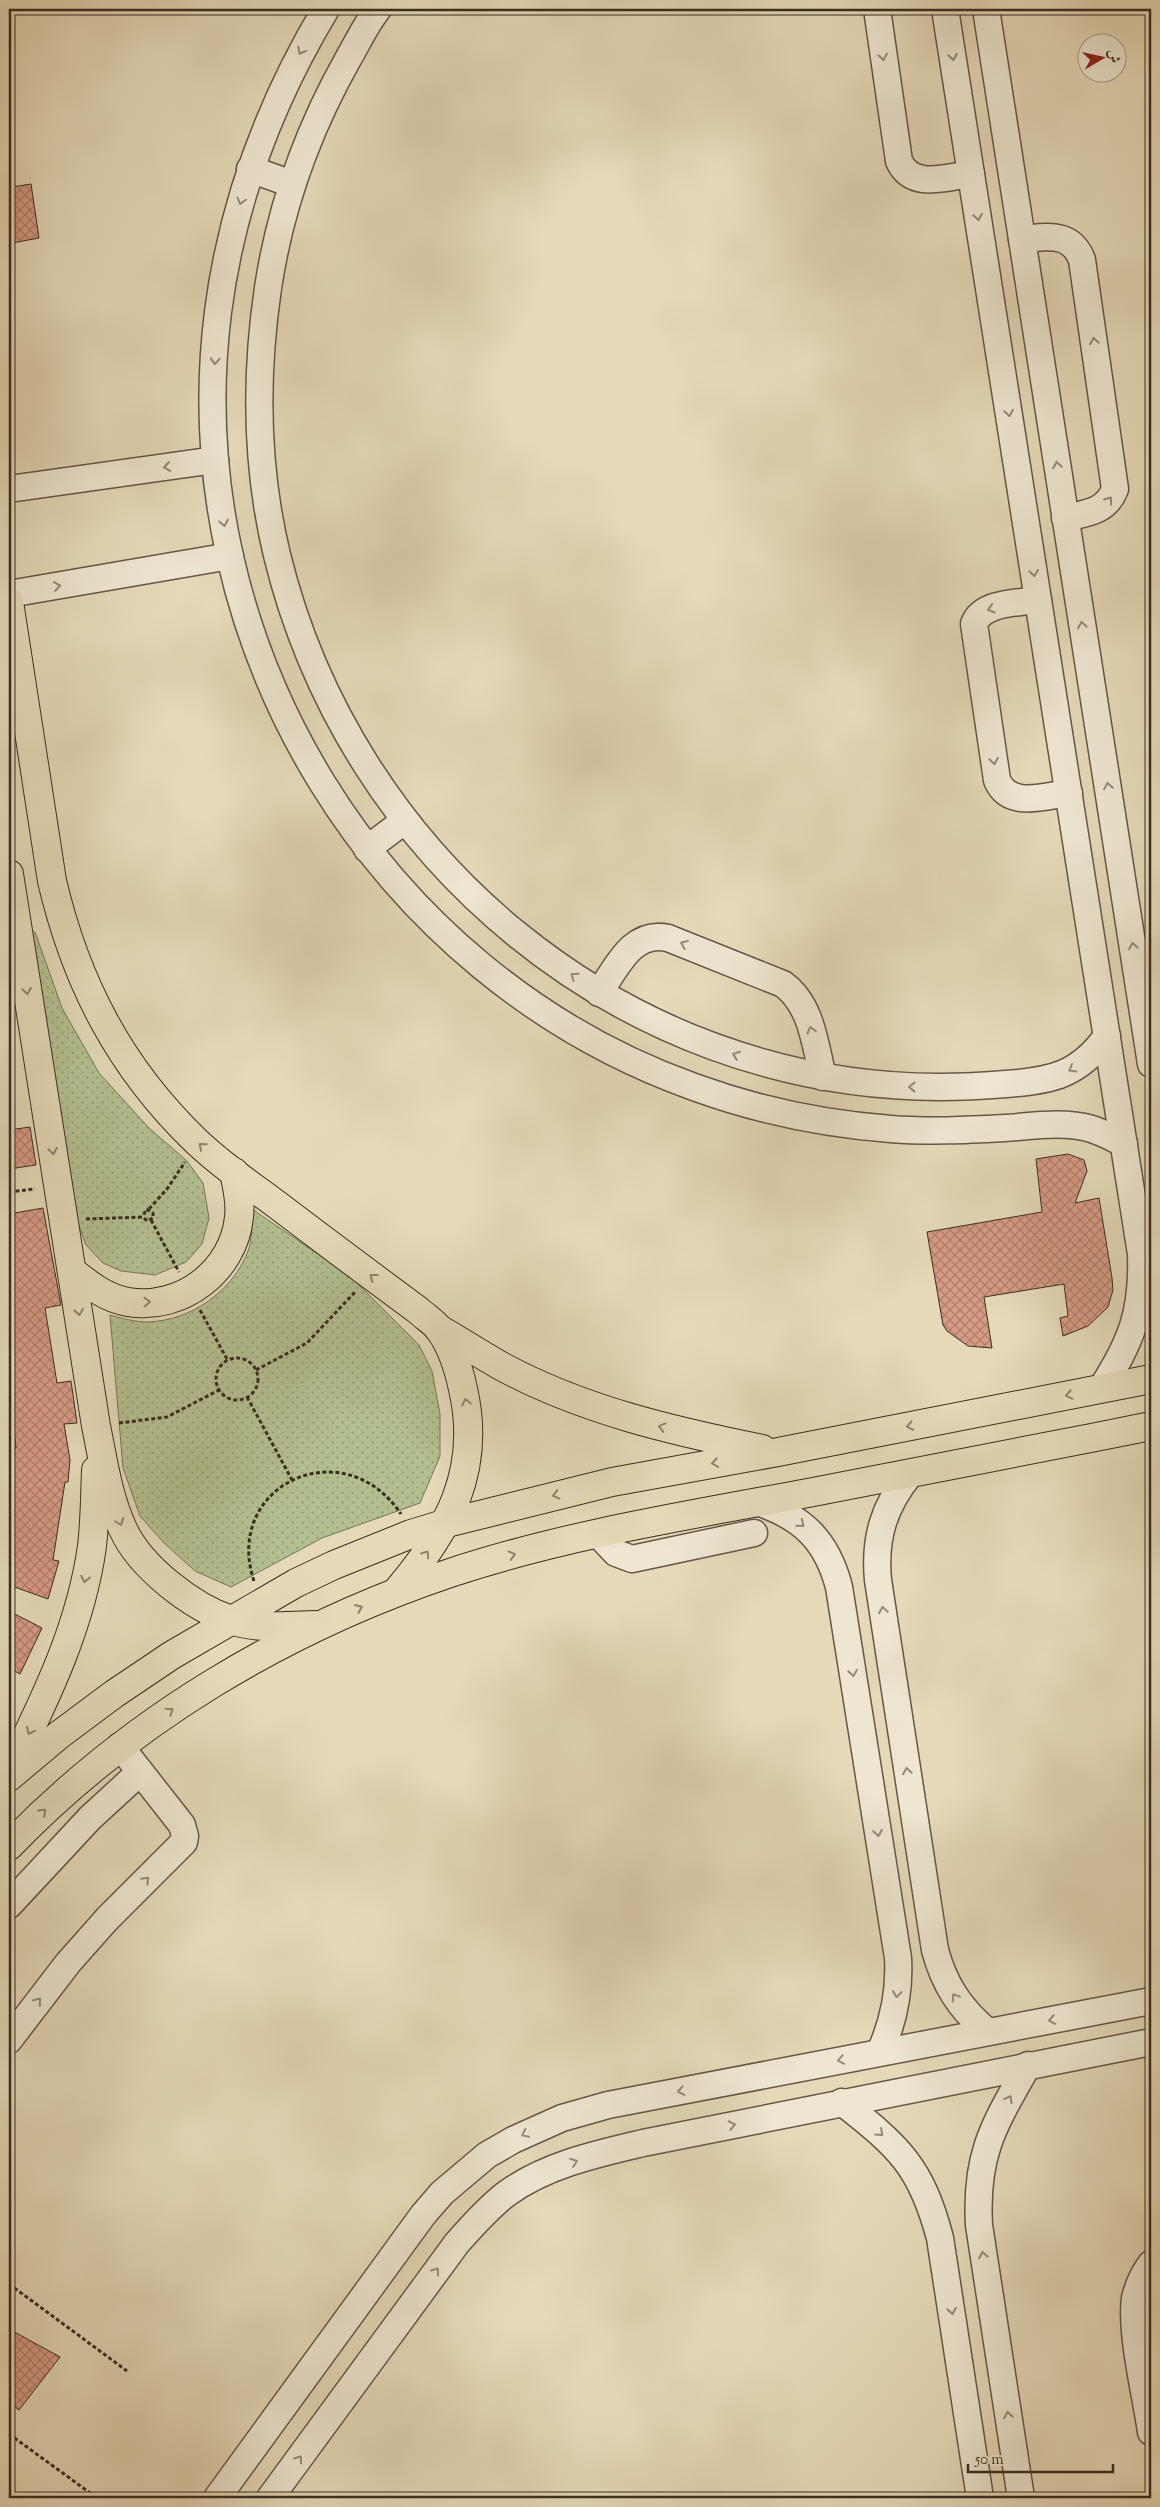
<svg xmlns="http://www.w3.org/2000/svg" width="1160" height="2507" font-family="'Sorts Mill Goudy',Amiri,serif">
	<defs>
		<pattern id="park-dots" width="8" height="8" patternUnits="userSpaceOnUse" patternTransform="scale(1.25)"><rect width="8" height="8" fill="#b3bf90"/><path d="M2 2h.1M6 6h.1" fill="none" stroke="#939b75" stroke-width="1.8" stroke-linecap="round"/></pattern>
		<pattern id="building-cross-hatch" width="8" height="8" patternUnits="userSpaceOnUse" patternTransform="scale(1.25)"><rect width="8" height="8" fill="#d89b85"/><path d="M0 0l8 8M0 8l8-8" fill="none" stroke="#b07f6c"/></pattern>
	</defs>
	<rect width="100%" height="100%" fill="#e5d9b8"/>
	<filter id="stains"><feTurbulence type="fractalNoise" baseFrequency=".004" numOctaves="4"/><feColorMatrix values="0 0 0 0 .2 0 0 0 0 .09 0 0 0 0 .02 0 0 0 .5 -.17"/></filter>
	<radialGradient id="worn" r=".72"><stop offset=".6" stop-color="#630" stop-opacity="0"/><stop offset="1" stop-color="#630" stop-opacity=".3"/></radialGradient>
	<g fill="url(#park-dots)" stroke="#767659">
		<path d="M29,932h6l27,76 37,65 50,55 38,33 16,22 6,35 -7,26 -16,18 -31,13 -34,-4 -18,-8 -17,-18 -9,-25z"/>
		<path d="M252,1209l98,67 69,69 13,26 8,43v42l-20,47 -98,35 -91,49 -36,-16 -31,-28 -24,-27 -17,-48 -13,-153c11,3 25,7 37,7 44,-1 86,-31 101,-71 5,-12 3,-29 4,-42z"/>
	</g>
	<g fill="url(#building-cross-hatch)" stroke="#3a2c22">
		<path d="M31,184l8,54 -27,5 -3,-21v-24l4,-1 -1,-10z"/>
		<path d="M30,1127l6,38 -27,4v-39z"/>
		<path d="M1068,1154l16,6 3,11 -12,32 24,-5 13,80 1,12 -5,17 -20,19 -25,10 -3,-18 8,-2 -4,-32 -80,13 8,51 -24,-2 -21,-15 -4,-6 -16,-93 115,-20 -6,-53z"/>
		<path d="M43,1208l18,97 -16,3 12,75 14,-2 6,42 -13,1 6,36 -2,22h-3l-12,78 6,1 -11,38 -39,-14v-136l7,-1 -7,-56v-178z"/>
		<path d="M9,1611l33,17 -22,46 -11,-6z"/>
		<path d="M9,2329l51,28 -41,53 -10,-8z"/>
	</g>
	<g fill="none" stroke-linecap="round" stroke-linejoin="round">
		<g stroke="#655748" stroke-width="29">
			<g id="minor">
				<path d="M326,9c-56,93 -94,194 -108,303 -42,333 160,662 476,775 63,23 130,37 197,42 38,3 76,1 114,-1 28,-2 59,-7 87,1 11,4 22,9 32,15"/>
				<path d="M378,9c-12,15 -20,33 -30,50 -40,71 -68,149 -80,229 -13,88 -12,180 9,267 74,304 346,531 662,532 22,0 44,-1 67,-3 45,-3 73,-9 101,-48"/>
				<path d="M877,9l22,152c13,29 47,16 72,13"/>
				<path d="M945,9l196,1245c2,57 -9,87 -40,135"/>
				<path d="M986,9l165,1055"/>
				<path d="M250,169l42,15"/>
				<path d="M1022,239c25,-2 49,-8 60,21l33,229c-9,23 -28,24 -50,29"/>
				<path d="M9,489l206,-29"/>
				<path d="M9,594l221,-38"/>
				<path d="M1038,600c-20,3 -56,2 -64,24l23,156c12,29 47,16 72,13"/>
				<path d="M367,849l37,-28"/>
				<path d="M599,993c18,-26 33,-63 69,-55l115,46c29,21 32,61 40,93"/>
				<path d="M910,1474c-26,32 -36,64 -32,106l57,370c9,34 25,59 53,82"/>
				<path d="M757,1502c46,15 70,39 82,85l59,371c2,34 -4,63 -18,94"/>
				<path d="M598,1534l18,19 16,6 122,-26"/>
				<path d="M9,1905l81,-87 50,-46"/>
				<path d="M9,2040l59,-77 39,-44 77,-77 1,-6 -3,-11 -62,-79"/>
				<path d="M842,2102c57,45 79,64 98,136l40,260"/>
				<path d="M1151,2264c-7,9 -13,22 -16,34 -5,34 11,98 16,134"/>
				<path d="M217,2498l206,-283 19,-22 45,-38 26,-15 49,-22 46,-13 543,-104"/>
				<path d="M270,2498l187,-255c15,-17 31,-35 49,-49 40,-29 90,-40 137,-51l508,-101"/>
				<path d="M1021,2498l-42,-273c-4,-71 15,-100 49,-160"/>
			</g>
		</g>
		<g stroke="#3a2c22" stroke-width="30">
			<g id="major">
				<path d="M9,602l43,279c24,102 68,187 144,260 26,25 56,45 84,66 46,35 93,70 139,104 6,6 15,11 20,18 12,16 20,41 24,60 19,82 -15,142 -66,202"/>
				<path d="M9,874l87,552c7,34 12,71 27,103 17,38 69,78 108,91 25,9 56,6 83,5"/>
				<path d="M72,1271c17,14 34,27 56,31 53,9 106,-31 111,-85 2,-15 -2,-30 -5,-45"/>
				<path d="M439,1329c21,12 41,25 62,37 81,44 172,65 261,83"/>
				<path d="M10,1771c35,-72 71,-144 82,-225 3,-25 3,-51 4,-76"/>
				<path d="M9,1777l50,-42 55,-41 58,-39 124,-72 38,-18 77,-31 36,-11 165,-41 166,-30 373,-73"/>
				<path d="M9,1846c122,-126 275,-217 441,-273 114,-38 240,-58 358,-80 115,-22 229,-44 343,-67"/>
			</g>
		</g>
		<g stroke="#3a2c22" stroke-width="3" stroke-dasharray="4 2.5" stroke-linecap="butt">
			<path d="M9,1192l26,-3"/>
			<path d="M149,1209l18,-20 18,-27"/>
			<path d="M86,1219l57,-2 4,4 6,-3v-5l-7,-4 -3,8"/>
			<path d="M151,1220l28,52"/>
			<path d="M200,1310l28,51"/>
			<circle cx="237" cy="1379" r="21"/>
			<path d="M256,1370l51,-27 49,-52"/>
			<path d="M247,1397l45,83"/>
			<path d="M119,1423l48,-6 52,-27"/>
			<path d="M254,1581c-32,-95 89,-153 147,-67"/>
			<path d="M9,2284l118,87"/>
			<path d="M9,2434l88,64"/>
		</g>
		<use href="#minor" stroke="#eee6d1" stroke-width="26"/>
		<use href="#major" stroke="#e5d9b8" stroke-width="28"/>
	</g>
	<defs><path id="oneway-chevron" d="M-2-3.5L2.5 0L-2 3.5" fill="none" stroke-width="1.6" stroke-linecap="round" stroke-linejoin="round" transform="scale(1.25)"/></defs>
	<g stroke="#94897a">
		<use href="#oneway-chevron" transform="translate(301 51) rotate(119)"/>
		<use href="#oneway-chevron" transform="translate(883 57) rotate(81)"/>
		<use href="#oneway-chevron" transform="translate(953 57) rotate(81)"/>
		<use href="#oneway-chevron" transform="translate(241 201) rotate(105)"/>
		<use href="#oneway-chevron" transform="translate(978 217) rotate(81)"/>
		<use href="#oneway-chevron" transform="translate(1094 341) rotate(-99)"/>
		<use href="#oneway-chevron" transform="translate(215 361) rotate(94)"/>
		<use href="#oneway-chevron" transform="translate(1009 413) rotate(81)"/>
		<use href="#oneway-chevron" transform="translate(1057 465) rotate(-99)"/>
		<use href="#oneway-chevron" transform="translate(167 467) rotate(172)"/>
		<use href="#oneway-chevron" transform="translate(1109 500) rotate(-55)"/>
		<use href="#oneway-chevron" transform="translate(224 523) rotate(79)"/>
		<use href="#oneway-chevron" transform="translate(1034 573) rotate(81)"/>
		<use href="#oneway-chevron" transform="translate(57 586) rotate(-10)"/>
		<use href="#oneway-chevron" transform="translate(991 609) rotate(164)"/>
		<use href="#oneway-chevron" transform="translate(1082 625) rotate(-99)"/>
		<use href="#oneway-chevron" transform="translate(994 761) rotate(81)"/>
		<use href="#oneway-chevron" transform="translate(1108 786) rotate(-99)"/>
		<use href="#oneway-chevron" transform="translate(684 944) rotate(-158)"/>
		<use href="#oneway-chevron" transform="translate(1133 946) rotate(-99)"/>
		<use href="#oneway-chevron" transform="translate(574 976) rotate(-146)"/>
		<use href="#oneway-chevron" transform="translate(811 1030) rotate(-105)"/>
		<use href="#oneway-chevron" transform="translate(736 1055) rotate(-159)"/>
		<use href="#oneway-chevron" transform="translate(1072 1069) rotate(150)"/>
		<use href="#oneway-chevron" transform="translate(912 1087) rotate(-180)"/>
		<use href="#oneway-chevron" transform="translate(801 1524) rotate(39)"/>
		<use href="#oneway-chevron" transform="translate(883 1610) rotate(-99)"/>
		<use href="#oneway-chevron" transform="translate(853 1673) rotate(81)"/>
		<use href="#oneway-chevron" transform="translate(907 1771) rotate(-99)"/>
		<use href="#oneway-chevron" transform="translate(878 1833) rotate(81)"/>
		<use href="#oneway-chevron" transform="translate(146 1880) rotate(-45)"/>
		<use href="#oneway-chevron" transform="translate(897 1994) rotate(96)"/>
		<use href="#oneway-chevron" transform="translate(955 1997) rotate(-124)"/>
		<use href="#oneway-chevron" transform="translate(38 2001) rotate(-51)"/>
		<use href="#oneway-chevron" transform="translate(1052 2020) rotate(169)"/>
		<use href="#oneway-chevron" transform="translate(841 2060) rotate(169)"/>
		<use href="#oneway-chevron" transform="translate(681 2091) rotate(169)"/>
		<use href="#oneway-chevron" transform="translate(1009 2099) rotate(-61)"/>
		<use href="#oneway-chevron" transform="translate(732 2125) rotate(-12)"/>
		<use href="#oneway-chevron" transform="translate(880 2133) rotate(42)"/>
		<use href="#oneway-chevron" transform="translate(525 2134) rotate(154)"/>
		<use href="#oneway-chevron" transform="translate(574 2162) rotate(-20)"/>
		<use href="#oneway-chevron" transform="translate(983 2255) rotate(-99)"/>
		<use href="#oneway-chevron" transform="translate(436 2271) rotate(-54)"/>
		<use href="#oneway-chevron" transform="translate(952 2311) rotate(81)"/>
		<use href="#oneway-chevron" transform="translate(1008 2415) rotate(-99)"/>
		<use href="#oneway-chevron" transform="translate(299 2459) rotate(-54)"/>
	</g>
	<g stroke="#90826d">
		<use href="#oneway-chevron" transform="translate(27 991) rotate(81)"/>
		<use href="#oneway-chevron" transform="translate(202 1146) rotate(-140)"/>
		<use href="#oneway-chevron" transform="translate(53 1151) rotate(81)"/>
		<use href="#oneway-chevron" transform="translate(373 1277) rotate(-143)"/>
		<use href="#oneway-chevron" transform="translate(147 1302) rotate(-1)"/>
		<use href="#oneway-chevron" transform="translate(79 1312) rotate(81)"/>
		<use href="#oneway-chevron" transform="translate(1069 1395) rotate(169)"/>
		<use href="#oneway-chevron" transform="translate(466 1402) rotate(-102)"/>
		<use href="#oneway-chevron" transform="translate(910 1426) rotate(169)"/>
		<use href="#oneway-chevron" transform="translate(662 1427) rotate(-165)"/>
		<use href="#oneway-chevron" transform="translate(715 1463) rotate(171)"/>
		<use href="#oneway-chevron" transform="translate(556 1495) rotate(166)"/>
		<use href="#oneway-chevron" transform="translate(120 1522) rotate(69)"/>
		<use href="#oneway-chevron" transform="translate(426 1554) rotate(-55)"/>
		<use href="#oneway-chevron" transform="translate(512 1555) rotate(-15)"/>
		<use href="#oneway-chevron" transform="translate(85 1579) rotate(101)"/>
		<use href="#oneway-chevron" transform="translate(359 1608) rotate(-23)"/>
		<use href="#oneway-chevron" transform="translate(170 1711) rotate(-33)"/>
		<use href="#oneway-chevron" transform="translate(30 1731) rotate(116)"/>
		<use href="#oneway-chevron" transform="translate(43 1812) rotate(-43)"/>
	</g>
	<rect width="1160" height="2507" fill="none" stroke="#e5d9b8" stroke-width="30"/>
	<rect x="10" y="10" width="1140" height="2487" fill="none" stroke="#3a2c22" stroke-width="2.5"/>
	<rect x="15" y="15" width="1130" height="2477" fill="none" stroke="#3a2c22"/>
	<g transform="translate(1102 58) rotate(81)"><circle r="24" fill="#eee6d1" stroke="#a69c8b"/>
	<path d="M0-4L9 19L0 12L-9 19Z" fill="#8f2418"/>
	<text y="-8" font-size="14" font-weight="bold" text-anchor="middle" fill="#3a2c22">ش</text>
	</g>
	<path d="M968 2464v8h145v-8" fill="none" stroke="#3a2c22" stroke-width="2.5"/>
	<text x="975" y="2464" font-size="15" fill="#3a2c22" stroke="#eee6d1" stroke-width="4" paint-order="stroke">50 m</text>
	<rect width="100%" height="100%" filter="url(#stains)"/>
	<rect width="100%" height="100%" fill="url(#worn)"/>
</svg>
